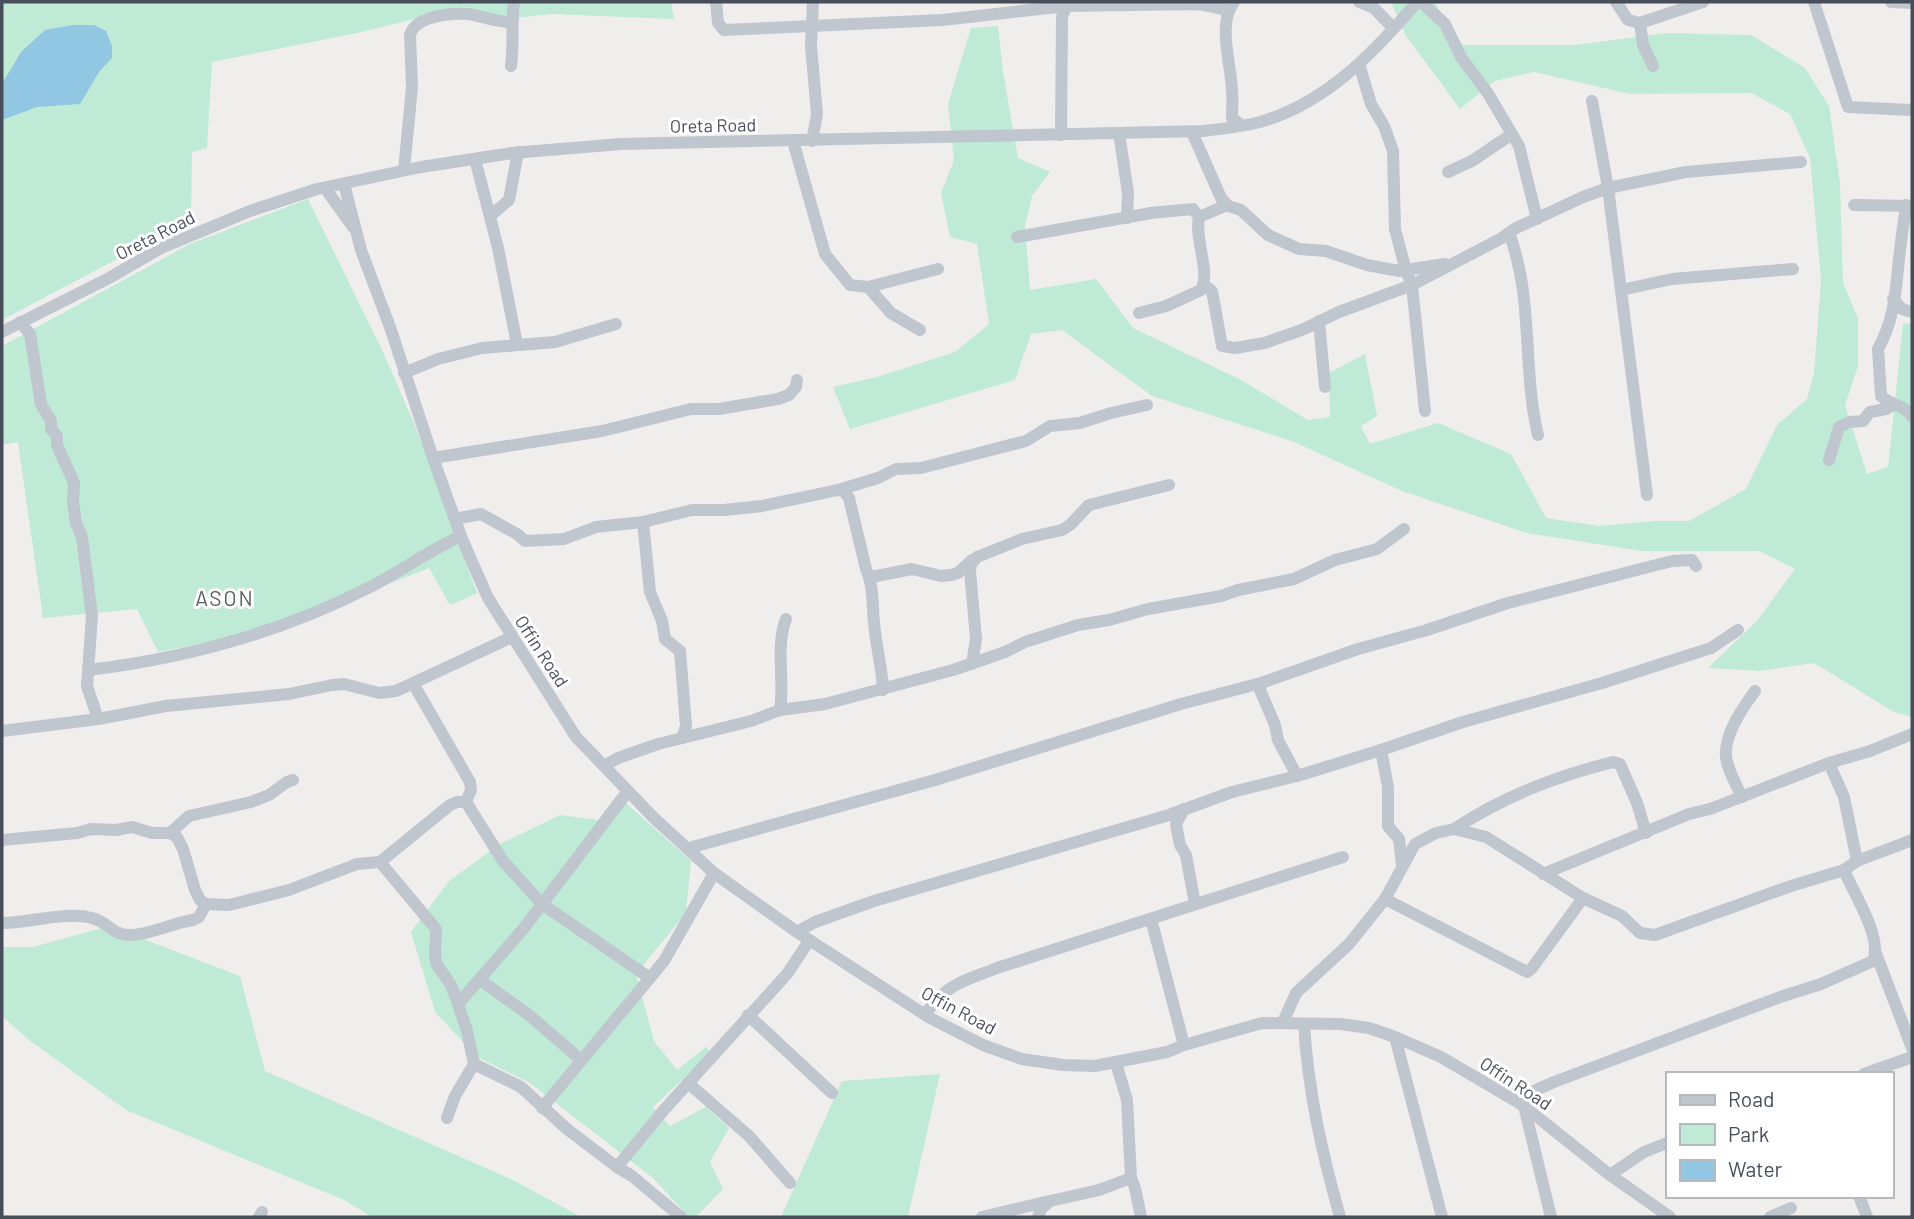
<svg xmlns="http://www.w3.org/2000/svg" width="1914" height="1219" font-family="Barlow,sans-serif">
	<rect width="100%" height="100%" fill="#f0eeed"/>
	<g fill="#bfead5">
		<path d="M2,2h669l3,17 -122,-5 -46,5 -42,-12 -107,26 -145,29 -5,86 -15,4 -1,68 -189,100z"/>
		<path d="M1391,2h43l29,43h112l92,-12 84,2 54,33 24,38 11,77 3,100 15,35v48l-13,39 22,69 21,-7 15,-143 9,-1v394l-18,-5 -80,-49 -55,8 -51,-3 48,-46 39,-53 -36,-18h-117l-115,-18 -125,-42 -108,-49 -142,-46 -90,-66 -31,4 -16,46 -165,49 -17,-42 44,-10 78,-25 34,-28 -12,-80 -27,-7 -9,-44 13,-33 -6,-56 23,-76 27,-2 5,46 15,86 32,14 -18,24 -7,30 5,64 66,-11 37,49 108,52 67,40 22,-3 -1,-44 36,-19 12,62 -16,10 9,18 68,-21 73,31 35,64 53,8 54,-5h36l57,-32 31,-64 30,-26 7,-26 7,-93 -11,-122 -20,-44 -39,-21 -121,1 -96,-22 -39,9 -35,28 -54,-73z"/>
		<path d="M308,199l76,155 32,74 61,165 -27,12 -21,-37 -156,61 -115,23 -21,-43 -94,9 -25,-176 -16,3v-99l188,-102z"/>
		<path d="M617,795l74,66 -5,52 -50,61 18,67 23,29 29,-23 3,4 -8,11 -48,45 17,19 36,-19 23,21 -19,34 13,27 -27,28h-7l-36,-39 -123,-95 -53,-26 -42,-45 -24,-80 38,-51 51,-37 60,-29 38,5z"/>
		<path d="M109,926l131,50 25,95 248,109 68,37h-209l-28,-17 -218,-90 -97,-70 -27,-24v-69h31z"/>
		<path d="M940,1074l-32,143h-127l61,-136z"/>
	</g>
	<path fill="#91c7e2" d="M73,25h21l12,6 6,15v12l-13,14 -19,32 -43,3 -35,13v-36l19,-32 24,-22z"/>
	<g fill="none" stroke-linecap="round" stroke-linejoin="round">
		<g stroke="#bfc6ce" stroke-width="12">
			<path d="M716,2l2,21 6,7 218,-10 124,-14 133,-2 29,6"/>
			<path d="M1234,2c-17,22 -3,61 -2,88 1,9 0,19 0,28l9,7"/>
			<path d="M1359,2l15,6 19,20"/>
			<path d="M1421,2l24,22 16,33 28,38 30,51 18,73"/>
			<path d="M1616,2l12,18 12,3 63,-21"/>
			<path d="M1814,2l34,105 64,3"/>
			<path d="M1891,2l21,1"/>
			<path d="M1640,23l3,22 10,21"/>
			<path d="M1359,64l12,40 13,22 9,25 2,78 11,42 6,14 13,126"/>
			<path d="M511,66c3,-21 0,-43 3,-64"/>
			<path d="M1592,101l16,87 39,307"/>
			<path d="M1192,132l29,66 7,8 13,4 27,25 31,14 27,2 41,14 32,6 46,-7"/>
			<path d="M1119,133l9,60 -1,25"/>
			<path d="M1061,135l1,-118 6,-15"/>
			<path d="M793,141l32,113 25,31 18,2 70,-18"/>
			<path d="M812,141l5,-27 -6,-68 2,-44"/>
			<path d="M475,159l23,89 19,96"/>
			<path d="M404,170l8,-83 -2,-52c5,-19 40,-22 58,-21 14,2 28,8 43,8"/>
			<path d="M1448,172l24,-11 40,-27"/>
			<path d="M344,184l17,66 29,77 43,131 29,81 26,59 88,139 78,81 60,55 83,59 133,86 53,27 39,14 41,6 32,1 72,-14 17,-7 78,-22 78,1 29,4 26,9 46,20 80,47 89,71 60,42"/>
			<path d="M325,188l28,39"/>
			<path d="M1854,205l58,1"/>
			<path d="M1906,205c-1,13 -4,26 -5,38 -6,40 -3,70 -23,106l3,47c10,10 24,8 31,21"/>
			<path d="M490,216l19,-16 9,-48"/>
			<path d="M1509,233c25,66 13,135 29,202"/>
			<path d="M1017,237l134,-24 42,-4 6,8"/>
			<path d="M1204,285l8,6 10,55 13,2 30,-5 39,-14 35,-17 73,-27 90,-47 14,-10 67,-31 25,-9 78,-16 115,-10"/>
			<path d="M868,287l23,26 29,17"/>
			<path d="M1621,290l51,-11 121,-10"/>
			<path d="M1893,299l9,10 10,3"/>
			<path d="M1139,313l27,-7 35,-16c10,-19 -7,-50 -2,-73l28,-12"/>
			<path d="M1319,321l6,66"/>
			<path d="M20,322l10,12 11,70 10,17v8l6,7v9l17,38 -1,19 3,21 6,14 10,79 -5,70 11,33"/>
			<path d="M2,332l107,-54 52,-30 89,-37 67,-22 104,-22 91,-14 109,-9 582,-13c18,-2 36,-4 53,-8 67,-17 118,-70 161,-121"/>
			<path d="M404,373l34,-14 44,-11 73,-6 61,-18"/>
			<path d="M433,458l169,-27 89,-22h28l59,-10 11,-4 7,-8 1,-7"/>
			<path d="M1829,460l10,-33 10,-5 14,-1 7,-9 16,-3 7,-4"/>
			<path d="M838,490l6,1 5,7 17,71c8,17 6,35 8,54 2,23 8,44 9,67"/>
			<path d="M455,519l26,-5 36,20 8,7 39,-2 32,-12 47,-5 49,-12h32l38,-4 76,-16 40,-12 18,-9 25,-1 105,-27 24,-15 30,-3 31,-10 36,-8"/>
			<path d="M643,522l7,70 12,29 3,18 15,12 6,75 -4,12"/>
			<path d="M871,577l41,-8 29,7 10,-1 7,-2 14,-13"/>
			<path d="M972,664l4,-25 -6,-68 1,-7 6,-7 45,-18 40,-9 8,-5 19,-20 80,-20"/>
			<path d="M89,670c97,-12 191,-37 279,-82 32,-16 60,-37 93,-52"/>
			<path d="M1261,683l-1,7 15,35 3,15 19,36 84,-26"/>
			<path d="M414,685l56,97 1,8 -5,12"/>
			<path d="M780,710c5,-30 -5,-62 6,-91"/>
			<path d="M2,731l96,-12 68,-13 123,-12 43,-9 12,-1 35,9 17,-2 116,-54"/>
			<path d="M1829,763l15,34 13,64"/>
			<path d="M604,766l14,-8 40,-14 93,-23 29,-11 45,-6 128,-34 52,-18 20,-10 53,-17 31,-5 39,-11 73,-13 17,-6 56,-11 41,-19 42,-11 27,-20"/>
			<path d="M1742,797c-6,-13 -15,-28 -16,-41 -2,-21 17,-49 29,-65"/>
			<path d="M1184,809l-8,15 4,21 6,10 9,49"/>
			<path d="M1454,829c51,-33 100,-52 159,-67l7,2 17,39 9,30"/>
			<path d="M170,833l19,-17 62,-14 18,-7 18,-13 6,-2"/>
			<path d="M2,840l75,-7 14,-4 25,1 16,-3 20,6h18l7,4 6,12 12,41 5,10 6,4 23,1 60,-15 68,-26 23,-2 70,-57 7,-3h9l37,59 39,43 108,74"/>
			<path d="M689,848l246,-68 246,-76 80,-21 97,-34 69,-19 81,-27 164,-42 20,-1 4,6"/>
			<path d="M380,862l56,67 -1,27 2,9 14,20 5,13 11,33 7,33 -19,32 -8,22"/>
			<path d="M1402,865l-3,-26 -11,-13v-39l-7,-37 82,-28 139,-39 109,-35 27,-18"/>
			<path d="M1543,874l146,-60 21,-5 119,-46 41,-12 42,-17"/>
			<path d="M1385,899l142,73 5,-4 51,-70"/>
			<path d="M1151,919l33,126"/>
			<path d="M2,923c29,0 65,-13 93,-4 13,4 18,16 34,16 21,0 43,-12 64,-15l6,-3 7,-13"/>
			<path d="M797,932l18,-10 59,-21 295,-86 63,-23 65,-16"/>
			<path d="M1875,951l37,97"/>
			<path d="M480,980l49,35 52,45"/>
			<path d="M458,1004l66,-76 104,-137"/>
			<path d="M925,1014c25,-32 36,-32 72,-46l346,-111"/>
			<path d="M748,1015l84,78"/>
			<path d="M1283,1022l13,-29 53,-49 36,-45 30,-55 21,-11 18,-4 32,8 97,61 39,18 18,17 15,2 136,-49 53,-16 13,-9 55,-21"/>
			<path d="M1304,1024c4,67 18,129 36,193"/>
			<path d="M1395,1037l47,180"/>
			<path d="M1116,1063l11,37 4,78 4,10 6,29"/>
			<path d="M474,1064l47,23 46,42 50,38 15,9 49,41"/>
			<path d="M1864,1074l48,-17"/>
			<path d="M688,1083l61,53 41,47"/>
			<path d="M1521,1104l15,-14 18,-8 226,-85 41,-13 52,-23c10,-24 -20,-68 -29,-91"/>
			<path d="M1524,1106l27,111"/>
			<path d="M542,1108l122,-147 50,-88"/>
			<path d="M617,1167l46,-56 124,-137 22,-33"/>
			<path d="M1610,1175l34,-23 23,-9"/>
			<path d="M1859,1196l8,21"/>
			<path d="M259,1217l3,-5"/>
			<path d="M982,1217l68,-16"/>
			<path d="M1038,1217l3,-8 9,-8 49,-11 32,-12"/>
			<path d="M1770,1217l21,-9"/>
		</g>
	</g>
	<g text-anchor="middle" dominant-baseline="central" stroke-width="6" stroke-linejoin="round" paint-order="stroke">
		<g font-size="18" fill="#474e59" stroke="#fff">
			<text transform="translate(713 125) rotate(-1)">Oreta Road</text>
			<text transform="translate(155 235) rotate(-27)">Oreta Road</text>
			<text transform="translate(542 651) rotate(57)">Offin Road</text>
			<text transform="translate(959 1010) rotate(28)">Offin Road</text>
			<text transform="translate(1516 1083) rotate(33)">Offin Road</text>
		</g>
		<g font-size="21" letter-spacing="2" fill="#5b5d61" stroke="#fff">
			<text x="225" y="597">ASON</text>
		</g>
	</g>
	<rect width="1914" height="1219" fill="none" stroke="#474e59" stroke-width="7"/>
	<rect x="1666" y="1072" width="228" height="126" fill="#ffffff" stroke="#b5b8bd" stroke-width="2"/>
	<rect x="1680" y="1095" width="35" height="10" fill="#bfc6ce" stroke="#b5b8bd" stroke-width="2"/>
	<text x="1728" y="1107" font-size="21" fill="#474e59">Road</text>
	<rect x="1680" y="1124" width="35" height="21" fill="#bfead5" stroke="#b5b8bd" stroke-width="2"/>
	<text x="1728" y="1142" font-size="21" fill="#474e59">Park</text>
	<rect x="1680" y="1160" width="35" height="21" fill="#91c7e2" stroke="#b5b8bd" stroke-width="2"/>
	<text x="1728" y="1177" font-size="21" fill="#474e59">Water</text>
</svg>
